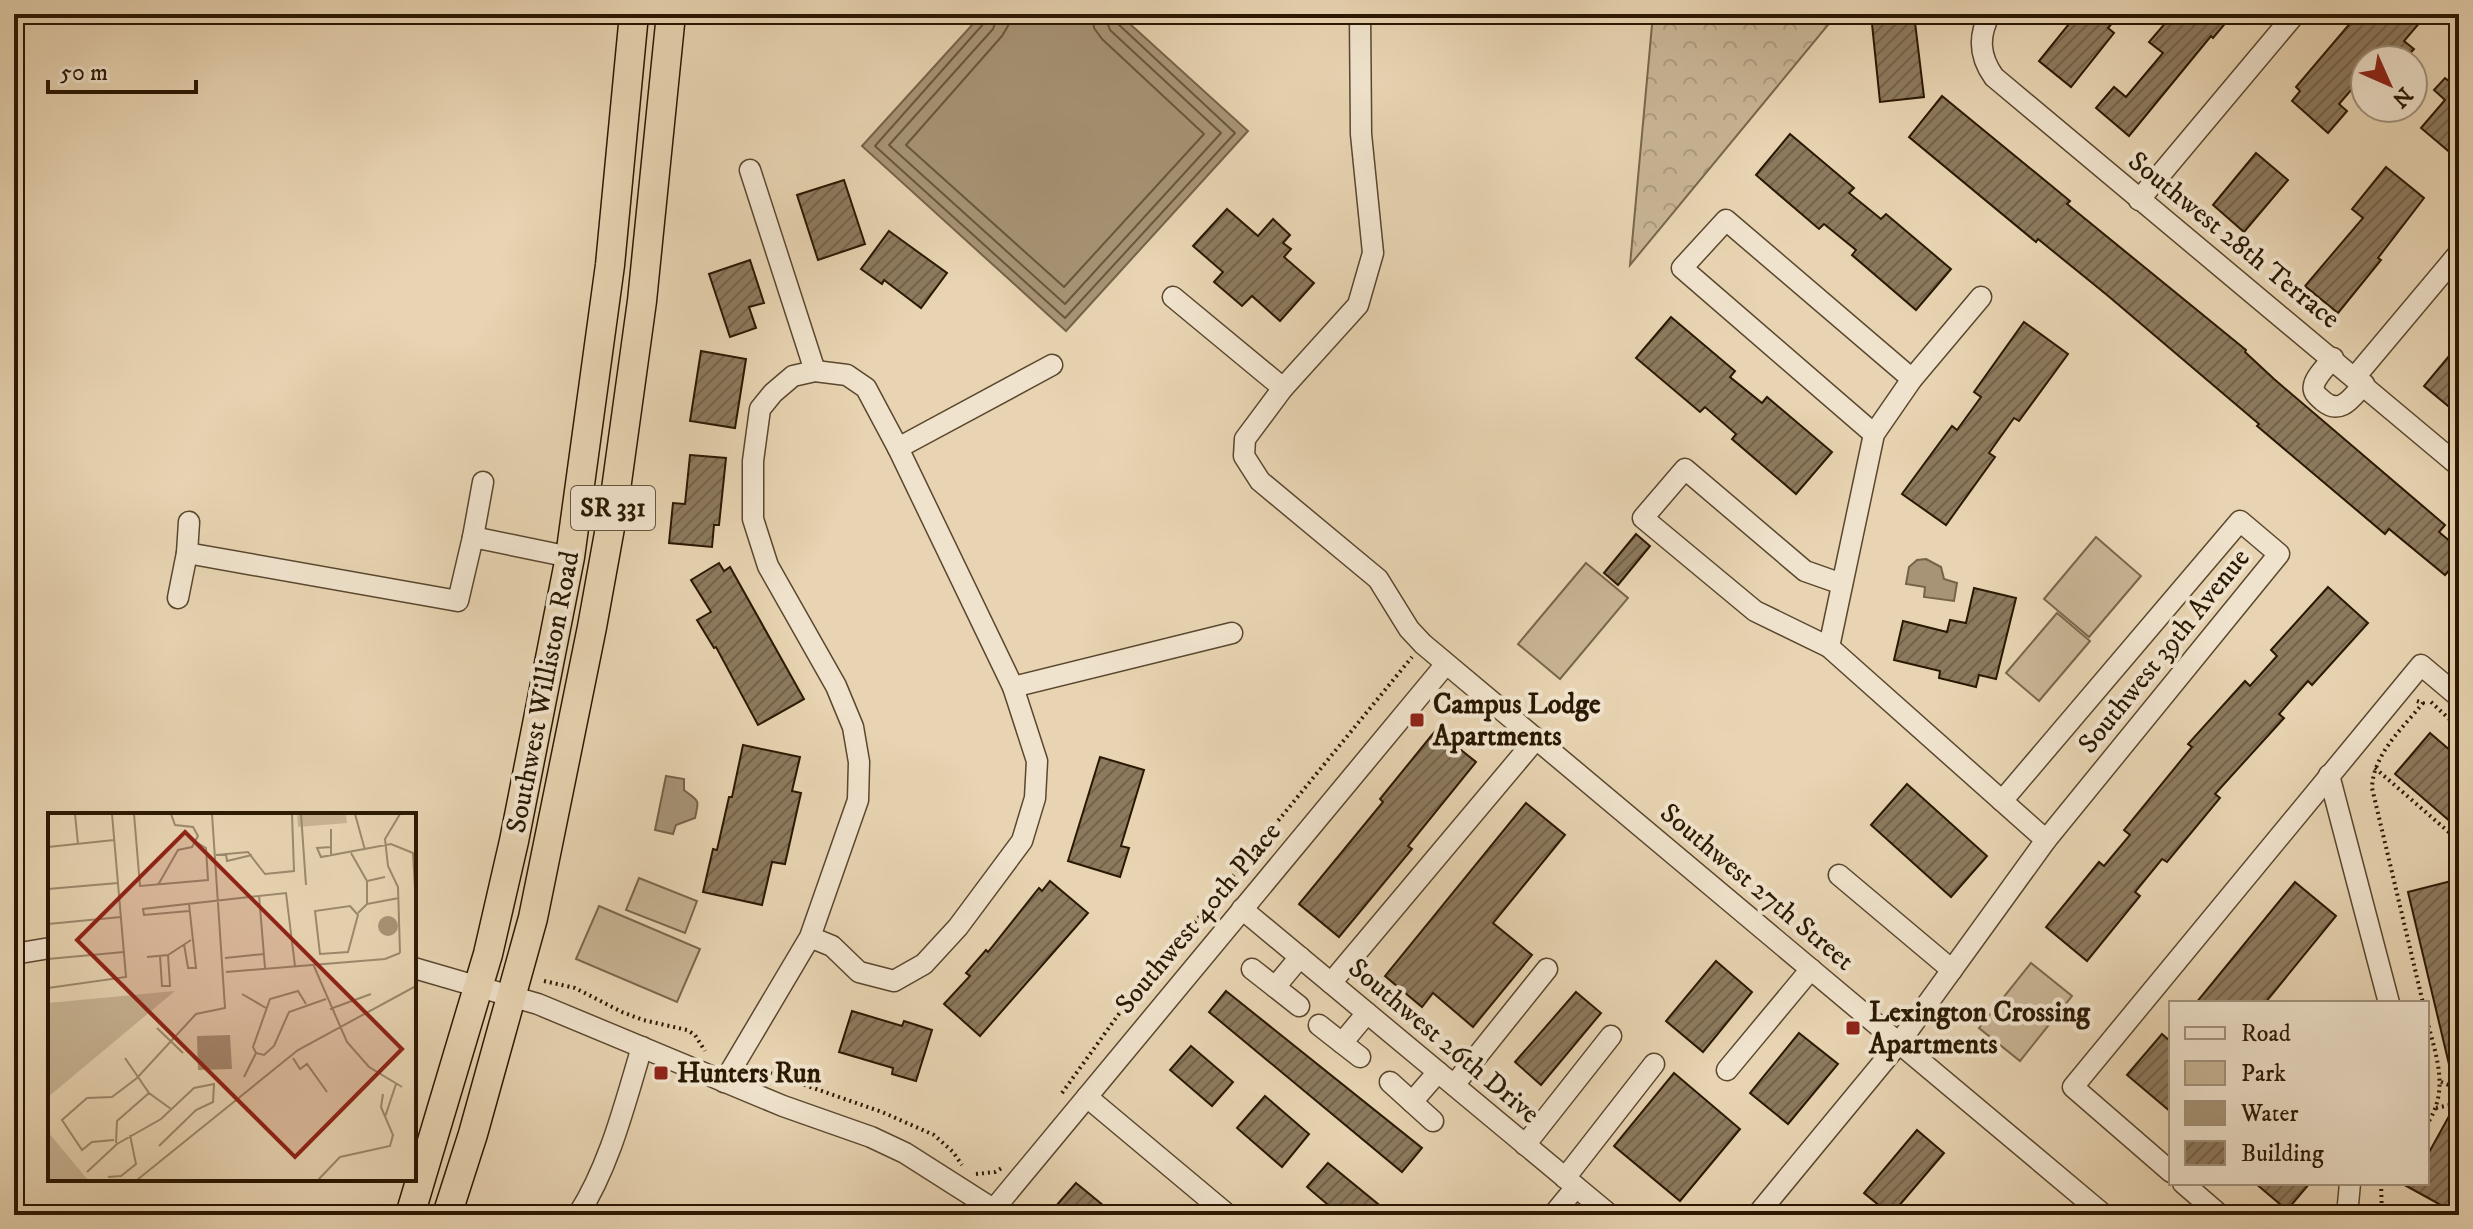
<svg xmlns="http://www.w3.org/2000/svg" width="2473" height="1229" font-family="'IM FELL DW Pica',serif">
	<defs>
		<pattern id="forest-crowns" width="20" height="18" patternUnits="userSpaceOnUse" patternTransform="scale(2)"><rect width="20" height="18" fill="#c8b494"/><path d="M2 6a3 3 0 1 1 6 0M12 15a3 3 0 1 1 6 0" fill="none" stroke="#ac9a7e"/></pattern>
		<pattern id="building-hatch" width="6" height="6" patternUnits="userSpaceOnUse" patternTransform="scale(2)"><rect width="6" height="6" fill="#8d7a5e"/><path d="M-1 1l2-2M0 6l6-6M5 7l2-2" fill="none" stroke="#73634b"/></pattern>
	</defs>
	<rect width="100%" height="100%" fill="#e8d4b2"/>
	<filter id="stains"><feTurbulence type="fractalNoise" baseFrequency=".0025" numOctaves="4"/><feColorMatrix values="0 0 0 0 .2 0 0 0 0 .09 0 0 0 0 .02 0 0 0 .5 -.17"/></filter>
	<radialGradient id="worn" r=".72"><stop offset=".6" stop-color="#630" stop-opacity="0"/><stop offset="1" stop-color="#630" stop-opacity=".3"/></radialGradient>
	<path fill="url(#forest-crowns)" stroke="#79664b" stroke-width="2" d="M1653,14h184l-207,251z"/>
	<g fill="#c8b494" stroke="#79664b" stroke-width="2">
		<path d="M2096,537l45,39 -52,61 -45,-38z"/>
		<path d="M1586,563l42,35 -68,81 -42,-35z"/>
		<path d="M2057,613l33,28 -51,60 -33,-28z"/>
		<path d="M639,878l58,23 -12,32 -59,-23z"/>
		<path d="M599,906l101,43 -23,53 -101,-43z"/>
		<path d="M2031,963l41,33 -52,65 -41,-33z"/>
	</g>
	<g fill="#a79476" stroke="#756248" stroke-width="2">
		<path d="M982,14h137l129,117 -182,200 -204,-185z"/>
		<path d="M1926,559l15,8 3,12 13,4 -3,18 -30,-4 1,-10 -19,-3 3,-17 8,-7z"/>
		<path d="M666,776l18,3v11c14,12 16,7 11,28l-19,7 -3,9 -18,-4z"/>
	</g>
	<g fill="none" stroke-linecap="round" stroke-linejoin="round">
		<g stroke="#68563c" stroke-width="2">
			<path d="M987,14l-2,8 -110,124 190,172 170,-185 -118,-110 -3,-9"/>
			<path d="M998,14l-5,15 -104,116 176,159 156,-171 -111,-103 -6,-16"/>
			<path d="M1010,14l-2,12 -6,10 -96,109 158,142 140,-153 -102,-95 -8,-11 -2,-14"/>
		</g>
	</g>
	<g fill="url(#building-hatch)" stroke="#2a1802" stroke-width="2">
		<path d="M1871,14h43l10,83 -44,5z"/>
		<path d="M2077,14h43l-12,14 6,5 -43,54 -32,-26z"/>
		<path d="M2173,14h60l-20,24 -2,-2 -82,100 -33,-28 18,-21 12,10 37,-44 -14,-11z"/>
		<path d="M2358,14h69l-23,27 10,8 -10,11h-39v14l-26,30 8,7 -19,22 -36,-32 8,-10 -4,-4z"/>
		<path d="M2445,78l11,9 3,-3v76l-38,-32 24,-28 -11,-10z"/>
		<path d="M1942,96l128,105 -3,3 179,146 -1,2 29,27 171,146 -6,7 20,17v10l-14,16 -56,-46 -4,5 -128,-108 2,-2 -152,-129 -69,-56 -2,3 -127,-105z"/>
		<path d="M1790,134l64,54 -5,5 32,26 5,-5 65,55 -35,41 -64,-55 4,-5 -32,-26 -5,5 -63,-54z"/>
		<path d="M2256,153l32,27 -44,52 -31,-27z"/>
		<path d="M2386,167l38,31 -46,60 3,2 -43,53 -33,-27 58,-68 -11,-9z"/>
		<path d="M844,180l21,64 -47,16 -21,-65z"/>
		<path d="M1227,209l31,27 15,-17 17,16 -7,8 8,6 -7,8 30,26 -34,38 -28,-25 -10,10 -28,-24 9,-10 -30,-26z"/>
		<path d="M889,231l58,42 -26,35 -37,-28 -2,4 -21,-15z"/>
		<path d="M750,260l14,43 -15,4 7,21 -26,9 -21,-63z"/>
		<path d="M1671,317l64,54 -5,6 32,26 5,-6 65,55 -36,42 -64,-55 4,-5 -31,-27 -5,5 -64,-54z"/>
		<path d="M2024,322l44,32 -49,67 -5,-3 -25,35 6,4 -49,68 -44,-31 50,-68 5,4 24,-33 -7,-5z"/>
		<path d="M2459,344v71l-35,-29z"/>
		<path d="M701,351l45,8 -11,69 -45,-7z"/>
		<path d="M690,455l36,3 -7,67h-5l-2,22 -43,-4 4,-40 12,1z"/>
		<path d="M1636,534l14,12 -32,39 -14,-12z"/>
		<path d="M719,563l5,8 6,-4 74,132 -46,26 -42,-78 -2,1 -17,-28 14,-8 -20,-32z"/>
		<path d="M2328,587l40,36 -56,62 -4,-4 -29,33 5,4 -69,76 5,4 -53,64 -5,-3 -27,33 5,4 -53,65 -41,-34 53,-65 5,4 26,-31 -6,-5 68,-83 -4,-3 57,-63 5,5 27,-30 -6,-6z"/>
		<path d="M1974,588l42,10 -20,81 -17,-4 -3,12 -37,-9 1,-7 -46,-11 9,-39 44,11 3,-12 16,3z"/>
		<path d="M1436,730l40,32 -68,84 4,3 -73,88 -40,-33 84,-102 -3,-3z"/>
		<path d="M2430,733l29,25v71l-64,-55z"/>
		<path d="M743,745l57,12 -8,34 9,2 -16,71 -13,-2 -10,43 -59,-13 10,-43 4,1 12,-53h3z"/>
		<path d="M1100,757l44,13 -23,76 8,2 -9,29 -52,-16z"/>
		<path d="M1907,784l80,72 -36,41 -80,-72z"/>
		<path d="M1526,803l39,32 -72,88 39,32 -59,72 -40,-34 -11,14 -37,-31z"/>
		<path d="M2459,879v201l-6,1 -45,-189z"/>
		<path d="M1050,881l38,32 -108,123 -36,-32 26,-28 -4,-3 20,-23 2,2 51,-64 3,3z"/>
		<path d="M2295,882l41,34 -71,87h-69z"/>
		<path d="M1716,961l36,31 -49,60 -37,-31z"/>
		<path d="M1226,991l196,157 -20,24 -193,-160z"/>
		<path d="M1576,992l25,21 -60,72 -26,-23z"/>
		<path d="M852,1011l50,15 2,-5 28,9 -16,51 -24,-7 1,-6 -54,-16z"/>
		<path d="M1799,1033l39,31 -50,60 -38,-31z"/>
		<path d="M2162,1034l9,8v70l-44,-37z"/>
		<path d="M1191,1046l42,36 -21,24 -42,-36z"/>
		<path d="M1674,1073l66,56 -60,72 -66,-55z"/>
		<path d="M1265,1096l44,38 -27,33 -45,-39z"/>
		<path d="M2459,1098v117l-58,-32h26v-27z"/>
		<path d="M1917,1130l27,23 -53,62 -27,-22z"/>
		<path d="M1328,1163l50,41 -9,11h-29l-33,-28z"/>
		<path d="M1076,1183l39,32h-48l-11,-9z"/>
		<path d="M2255,1183h55l-23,27z"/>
	</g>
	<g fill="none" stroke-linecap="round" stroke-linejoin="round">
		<g stroke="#5a472e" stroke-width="23">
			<g id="minor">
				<path d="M1360,14l1,120 12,119 -15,52 -75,83 -38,51 -1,17 16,25 118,98 31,50 14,15 681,571"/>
				<path d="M1990,14c-12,22 -11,42 4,63l465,389"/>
				<path d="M750,170l65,201"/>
				<path d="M2139,200l156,-186"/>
				<path d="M1173,297l110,91"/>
				<path d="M2333,358c-6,8 -17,18 -19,27 -2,8 4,11 9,16 18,15 29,-4 41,-17"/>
				<path d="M2355,377l104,-124"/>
				<path d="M1874,434l-192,-166 44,-48 186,159"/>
				<path d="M898,448l154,-83"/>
				<path d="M473,537l10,-55"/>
				<path d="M187,553l271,48 15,-64 97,20"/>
				<path d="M1842,584l-37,-13 -120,-102 -42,49 112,93 74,36 217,193"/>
				<path d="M178,598l9,-45 2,-31"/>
				<path d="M1829,647l45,-213 38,-55 69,-82"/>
				<path d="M1013,687l219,-54"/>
				<path d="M2329,775l60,228"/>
				<path d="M1839,875l113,95"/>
				<path d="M1242,909l368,306"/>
				<path d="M14,954l36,-6"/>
				<path d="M414,968l124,36 245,102 88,31 34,16 88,56"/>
				<path d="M1252,969l23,18"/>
				<path d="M1331,983l205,-244"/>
				<path d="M1299,1006l-24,-19 25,-30"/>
				<path d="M1319,1025l23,18"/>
				<path d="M1360,1057l-18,-14 25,-30"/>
				<path d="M1727,1070l84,-101"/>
				<path d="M724,1082l86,-145 48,-137 1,-38 -6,-35 -17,-41 -68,-120 -15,-47v-58l7,-52 13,-16 20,-17 22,-5 32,4 19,13 32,60 115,239 24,74 -2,37 -13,43 -64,86 -34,37 -30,17 -35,-9 -27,-26 -22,-9"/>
				<path d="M1390,1082l22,20 26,-30"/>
				<path d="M1454,1085l93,-116"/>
				<path d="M1087,1097l141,118"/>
				<path d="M1412,1102l21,19"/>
				<path d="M1525,1145l86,-109"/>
				<path d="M2171,1172l-98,-85 348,-422 38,32"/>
				<path d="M1565,1178l89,-114"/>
				<path d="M2183,1183l37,32"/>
				<path d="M578,1215c32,-50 47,-112 64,-168"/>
				<path d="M989,1215l457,-551"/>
				<path d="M1553,1215l23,-28"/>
				<path d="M1757,1215l142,-172 147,-203 233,-286 -39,-33 -238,280"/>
				<path d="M2347,1215l3,-32"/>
			</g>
		</g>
		<g stroke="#2a1802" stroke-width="31">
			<g id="highway">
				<path d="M410,1215l78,-261 26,-113 56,-284 40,-292 24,-251"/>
				<path d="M447,1215l26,-81 60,-216 59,-291 21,-116 29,-210 29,-287"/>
			</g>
		</g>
		<g stroke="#2a1802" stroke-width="4" stroke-dasharray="2 4" stroke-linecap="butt">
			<path d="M2417,701l6,2c-20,25 -50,51 -51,85l51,215"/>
			<path d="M2431,702l28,26"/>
			<path d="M2375,768l84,73"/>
			<path d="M544,981l31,7 47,24 21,8 44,10 8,5 10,16"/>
			<path d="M2427,1020c9,36 23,70 0,104"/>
			<path d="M753,1067l129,45 52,23 19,17 9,13"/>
			<path d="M2441,1082l18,7"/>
			<path d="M1062,1093l77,-107 62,-71 211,-258"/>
			<path d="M2436,1108l23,-5"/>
			<path d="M976,1174l19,-2 7,-4"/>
			<path d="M2381,1183l1,32"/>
		</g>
		<use href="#minor" stroke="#f0e3cd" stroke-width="20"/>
		<use href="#highway" stroke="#e8d4b2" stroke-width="28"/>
	</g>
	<g fill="#8f2418" stroke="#f0e3cd" stroke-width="3">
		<rect x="1409" y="712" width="16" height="16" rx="4"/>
		<rect x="1845" y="1020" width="16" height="16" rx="4"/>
		<rect x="653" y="1065" width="16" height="16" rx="4"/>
	</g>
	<g text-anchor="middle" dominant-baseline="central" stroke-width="8" stroke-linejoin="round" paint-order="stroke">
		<rect fill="#f0e3cd" stroke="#65553f" stroke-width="2" x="571" y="486" width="84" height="44" rx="6"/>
		<g font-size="26" font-weight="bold" fill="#2a1802">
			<text x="613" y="508">SR 331</text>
		</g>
		<g font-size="28" fill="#2a1802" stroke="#f0e3cd">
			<text transform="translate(2234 240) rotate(39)">Southwest 28th Terrace</text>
			<text transform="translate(2164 651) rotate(-51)">Southwest 39th Avenue</text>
			<text transform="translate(543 692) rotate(-79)">Southwest Williston Road</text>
			<text transform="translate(1757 887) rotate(40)">Southwest 27th Street</text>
			<text transform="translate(1198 918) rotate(-50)">Southwest 40th Place</text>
			<text transform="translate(1444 1041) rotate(40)">Southwest 26th Drive</text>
		</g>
		<g font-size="28" font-weight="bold" fill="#2a1802" stroke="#f0e3cd" text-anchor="start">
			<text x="1433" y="704">Campus Lodge<tspan x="1433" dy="32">Apartments</tspan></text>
			<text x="1869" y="1012">Lexington Crossing<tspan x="1869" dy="32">Apartments</tspan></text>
			<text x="677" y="1073">Hunters Run</text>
		</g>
	</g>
	<g transform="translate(48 813)">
		<rect width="368" height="368" fill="#e8d4b2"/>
		<path d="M249,1h49l1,9 -49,4zM127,178l-127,106v-94zM0,319l40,48h-40z" fill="#c8b494"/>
		<path d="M330 113a10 10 0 1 1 20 0a10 10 0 1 1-20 0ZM182,222l2,34 -34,1 -1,-34z" fill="#a79476"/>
		<path fill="none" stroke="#9c896c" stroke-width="2" d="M27,1l3,30M86,1l6,72 68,-6 -2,-32 -10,-6M253,1l5,71M307,1l10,36M352,1l-15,25 3,27 10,21 2,66M283,16v26M0,34l66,-7M283,34l-14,1 4,9 70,-13 22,9 3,53M303,40l16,28M178,41l1,7 25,-6M168,42l32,-3 17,22 29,-3 -2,-57M110,72l20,-35 14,-3 6,-11 -5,-9 -18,-2 -4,-11M0,76l70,-6M211,82l6,73M319,91l32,-6M302,93l8,9 -10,37 -28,2 -5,-43zM141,98l-45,4 -1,-6 143,-16 9,73M310,100l9,-9v-23l18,-4M0,111l73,-7M136,131l4,24h8l-7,-64M112,143l2,30h8l-2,-31M99,144l21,-2 23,-15M177,145l39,-4M0,146l76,-7M265,151l34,78 22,25 33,20M178,159l159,-13 15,-6M0,175l78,-11 -14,-163M194,181l24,14M258,191l-8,-13 -28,8 -17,48 3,6 8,2 10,-9 15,-34 37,-13M282,196l41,-15M109,215l26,25M77,245l24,35 22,16M245,245l7,11 7,-5 20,28M196,264l12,-24M337,304l11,-33M66,327l-22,2 -10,8 -20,-30 25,-22 25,-1 25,-19 59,-64 29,-6 -13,-194M68,330l1,-22 32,-28M39,359l30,-28 44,-25 33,-31 20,-4 -1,18 -17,8 -37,36M60,364l13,-1 15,-12 -6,-29M89,367l161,-130 118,-64M270,367l22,-23 50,-11 3,-11 -12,-28 2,-13"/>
		<path fill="#8f2418" fill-opacity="0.15" stroke="#8f2418" stroke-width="4" d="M137,19l217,217 -107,108 -218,-217z"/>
		<rect width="368" height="368" fill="none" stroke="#2a1802" stroke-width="4"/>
	</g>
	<rect width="2473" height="1229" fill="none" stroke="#e8d4b2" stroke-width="48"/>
	<rect x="16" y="16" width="2441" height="1197" fill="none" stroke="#2a1802" stroke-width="4"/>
	<rect x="24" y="24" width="2425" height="1181" fill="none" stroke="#2a1802" stroke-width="2"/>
	<rect x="2169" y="1001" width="260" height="184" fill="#f0e3cd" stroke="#a1927c" stroke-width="2"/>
	<rect x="2185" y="1027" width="40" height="12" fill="#f0e3cd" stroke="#a1927c" stroke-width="2"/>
	<text x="2241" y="1041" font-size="24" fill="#2a1802">Road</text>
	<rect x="2185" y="1061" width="40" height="24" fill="#c8b494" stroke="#a1927c" stroke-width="2"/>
	<text x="2241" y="1081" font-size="24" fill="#2a1802">Park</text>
	<rect x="2185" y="1101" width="40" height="24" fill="#a79476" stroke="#a1927c" stroke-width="2"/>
	<text x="2241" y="1121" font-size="24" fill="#2a1802">Water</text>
	<rect x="2185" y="1141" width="40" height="24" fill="url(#building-hatch)" stroke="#a1927c" stroke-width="2"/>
	<text x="2241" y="1161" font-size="24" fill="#2a1802">Building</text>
	<g transform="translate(2389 84) rotate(135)"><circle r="38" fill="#f0e3cd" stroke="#a1927c" stroke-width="2"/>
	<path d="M0-6L14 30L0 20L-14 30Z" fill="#8f2418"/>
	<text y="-12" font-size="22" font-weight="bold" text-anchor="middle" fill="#2a1802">N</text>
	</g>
	<path d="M48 80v12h148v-12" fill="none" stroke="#2a1802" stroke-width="4"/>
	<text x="60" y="80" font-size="24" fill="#2a1802" stroke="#f0e3cd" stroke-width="6" paint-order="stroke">50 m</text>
	<rect width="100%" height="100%" filter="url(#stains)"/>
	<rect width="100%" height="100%" fill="url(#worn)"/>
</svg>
